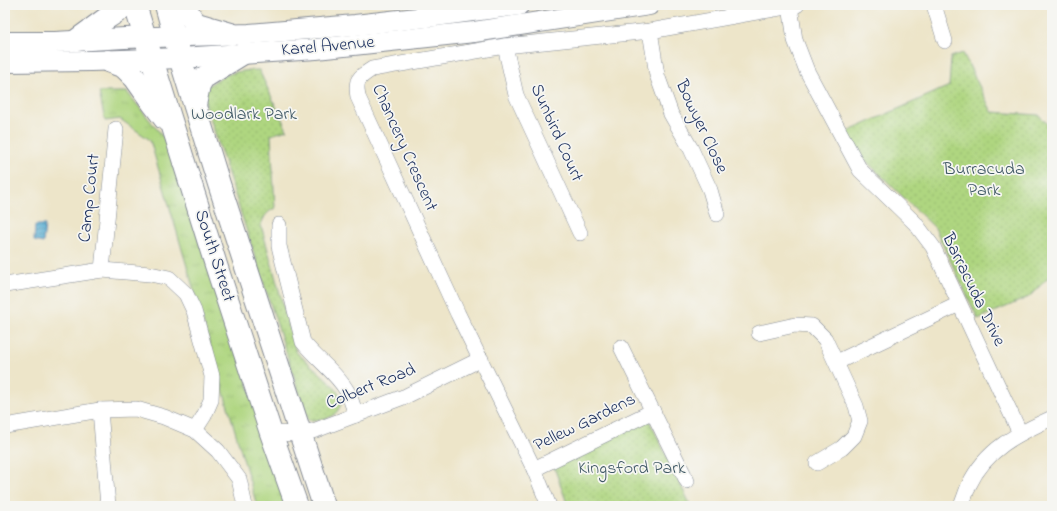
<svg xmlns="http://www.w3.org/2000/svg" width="1057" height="511" font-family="'Indie Flower',sans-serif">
	<defs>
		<pattern id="grass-tufts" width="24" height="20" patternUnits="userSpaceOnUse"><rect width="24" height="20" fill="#afd680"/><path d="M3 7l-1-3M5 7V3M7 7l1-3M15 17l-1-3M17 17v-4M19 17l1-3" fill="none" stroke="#96b871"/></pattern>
		<pattern id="park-dots" width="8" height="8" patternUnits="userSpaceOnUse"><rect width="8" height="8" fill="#afd680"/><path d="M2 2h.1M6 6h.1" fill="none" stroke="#96b871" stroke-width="1.8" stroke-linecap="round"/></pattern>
		<pattern id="water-rules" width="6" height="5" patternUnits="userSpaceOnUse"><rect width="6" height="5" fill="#53aad0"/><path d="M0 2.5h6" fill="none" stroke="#448bac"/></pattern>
	</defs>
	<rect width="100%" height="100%" fill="#f6f6f2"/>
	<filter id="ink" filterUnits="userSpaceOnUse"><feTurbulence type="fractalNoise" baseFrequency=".025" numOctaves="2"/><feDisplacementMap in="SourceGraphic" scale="8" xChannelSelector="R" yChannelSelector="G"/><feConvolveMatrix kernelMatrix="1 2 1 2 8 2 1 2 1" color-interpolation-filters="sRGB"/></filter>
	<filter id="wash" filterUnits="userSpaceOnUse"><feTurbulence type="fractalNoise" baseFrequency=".012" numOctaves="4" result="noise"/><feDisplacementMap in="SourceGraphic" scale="16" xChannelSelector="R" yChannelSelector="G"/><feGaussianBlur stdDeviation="0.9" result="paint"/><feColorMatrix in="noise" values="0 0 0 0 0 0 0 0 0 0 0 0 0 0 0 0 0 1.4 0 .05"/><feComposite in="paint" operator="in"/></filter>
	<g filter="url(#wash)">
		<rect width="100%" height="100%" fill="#ede5c9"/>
		<path fill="url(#grass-tufts)" stroke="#65826f" d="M99,92h28l42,52 119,362h-31l-107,-366 -30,-21 -15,2z"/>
		<g fill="url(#park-dots)" stroke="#65826f">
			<path d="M963,53l29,59 47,3 13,14v145l-23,23 -51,22 -43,-91 -79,-77 -9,-19 102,-46 2,-29z"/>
			<path d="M259,70l28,60 -16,5 4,73c-8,4 -11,8 -14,17l35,127 34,30 8,10 4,9c-5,18 -17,19 -34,19l-104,-321 2,-12c22,-14 26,-16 53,-17z"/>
			<path d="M649,420l42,86h-123l-14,-39z"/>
		</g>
		<path fill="url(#water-rules)" stroke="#376c97" d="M35,225h10l-2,18 -9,-2z"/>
	</g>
	<g filter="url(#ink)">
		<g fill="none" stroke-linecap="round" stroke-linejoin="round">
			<g stroke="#848a94" stroke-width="16">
				<g id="minor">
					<path d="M934,5l11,36"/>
					<path d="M790,6l5,34 12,31 53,99 55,53 18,24 87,186"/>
					<path d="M650,31l7,44 14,39 20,35 19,41 7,24"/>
					<path d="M505,46l11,49 64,138"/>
					<path d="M279,225v21l24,96c13,17 33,30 44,49 4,7 6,16 9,24"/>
					<path d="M102,270l14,-141"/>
					<path d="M5,285l97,-15 48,4 19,4 17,16 8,17 18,65 -1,24 -7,16 -9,14"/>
					<path d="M759,333l36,-8 17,1 13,13 31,67 4,15 -6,15 -12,12 -25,15"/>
					<path d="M621,347l66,134"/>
					<path d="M837,362l122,-58"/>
					<path d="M100,410l8,96"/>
					<path d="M5,426l95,-16 36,-1 28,8 31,13 23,21 21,28 6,27"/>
					<path d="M271,433l29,1 16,-4 90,-34 75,-37"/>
					<path d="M534,469l119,-58"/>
					<path d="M549,506l-15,-37 -76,-155 -100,-217c-3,-17 0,-19 14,-28l133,-23 145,-15 147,-26"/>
					<path d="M961,506c3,-7 5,-14 8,-21 17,-36 48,-51 83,-67"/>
				</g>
			</g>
			<g stroke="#848a94" stroke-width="22">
				<g id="major">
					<path d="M5,42h50l70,-4 124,-4 106,-9 80,-9 84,-11"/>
					<path d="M5,62l86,-1 90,-3 135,-9 158,-17 175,-27"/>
				</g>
			</g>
			<g stroke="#848a94" stroke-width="24">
				<g id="highway">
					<path d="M135,5l81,260 55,168 26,73"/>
					<path d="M166,5l18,66 35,113 105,322"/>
					<path d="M184,5l8,14 5,5 34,10"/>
					<path d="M77,40l30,-22 14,-9 3,-4"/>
					<path d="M108,61l16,6 11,11 17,24 13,17"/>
					<path d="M195,105l4,-20 4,-7 39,-24"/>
				</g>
			</g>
			<use href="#minor" stroke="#fff" stroke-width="15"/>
			<use href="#major" stroke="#fff" stroke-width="20"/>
			<use href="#highway" stroke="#fff" stroke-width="22"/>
		</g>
	</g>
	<g text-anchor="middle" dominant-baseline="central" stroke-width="3.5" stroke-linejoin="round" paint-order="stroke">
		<g font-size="18" fill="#1b2f5e" stroke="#f6f6f2">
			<text transform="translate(328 47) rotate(-5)">Karel Avenue</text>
			<text transform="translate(701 127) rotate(65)">Bowyer Close</text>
			<text transform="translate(556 133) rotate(66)">Sunbird Court</text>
			<text transform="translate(404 148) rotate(66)">Chancery Crescent</text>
			<text transform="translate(90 198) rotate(-84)">Camp Court</text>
			<text transform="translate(214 256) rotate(72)">South Street</text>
			<text transform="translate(973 290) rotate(64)">Barracuda Drive</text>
			<text transform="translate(371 387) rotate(-22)">Colbert Road</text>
			<text transform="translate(585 423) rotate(-26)">Pellew Gardens</text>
		</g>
		<g font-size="18" fill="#405966" stroke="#f6f6f2">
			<text x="244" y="115">Woodlark Park</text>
			<text x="984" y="170">Burracuda<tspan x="984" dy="21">Park</tspan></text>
			<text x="632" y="469">Kingsford Park</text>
		</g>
	</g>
	<rect width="1057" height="511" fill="none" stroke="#f6f6f2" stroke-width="20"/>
</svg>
